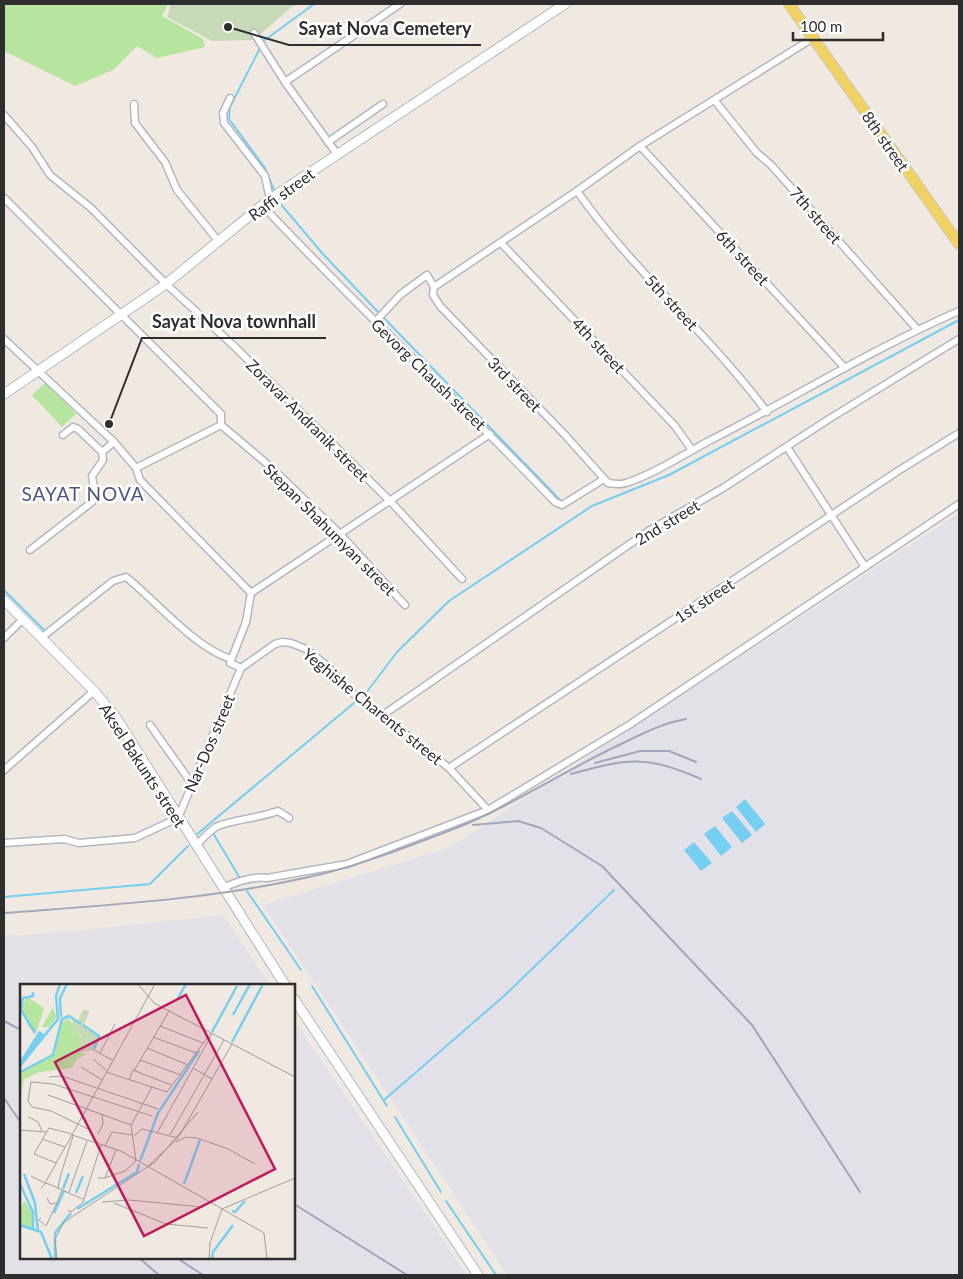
<svg xmlns="http://www.w3.org/2000/svg" width="963" height="1279" font-family="Lato,sans-serif">
	<rect width="100%" height="100%" fill="#efe9e1"/>
	<g fill="#e3e1e8">
		<path d="M959,513v762h-452l-244,-370 186,-57z"/>
		<path d="M223,915l47,70h-249v273h273v-238l173,255h-463v-339l51,-3z"/>
	</g>
	<g fill="#b6e59e">
		<path d="M4,4h164l-6,12 41,23 2,8 -48,11 -20,-12 -24,24 -38,16 -71,-35z"/>
		<path d="M46,382l30,32 -14,13 -30,-32z"/>
	</g>
	<path fill="#c8d9b8" d="M171,4h124l-41,36 -42,1 -45,-24z"/>
	<g fill="#75cff0">
		<path d="M745,799l20,25 -9,8 -20,-25z"/>
		<path d="M732,811l20,24 -10,8 -20,-25z"/>
		<path d="M715,826l17,21 -11,9 -17,-22z"/>
		<path d="M694,842l18,21 -11,8 -17,-21z"/>
	</g>
	<g fill="none" stroke-linecap="round" stroke-linejoin="round">
		<g stroke="#75cff0" stroke-width="2">
			<path d="M265,40l49,-36"/>
			<path d="M260,48l-30,59 -1,12 36,49 9,22"/>
			<path d="M278,201l45,53 57,60"/>
			<path d="M383,317l179,185"/>
			<path d="M4,590l40,40"/>
			<path d="M213,833l28,47"/>
			<path d="M196,835l170,-142 31,-41 52,-51 143,-95 77,-31 290,-155"/>
			<path d="M247,891l54,79"/>
			<path d="M4,897l146,-13 38,-38"/>
			<path d="M312,986l75,120"/>
			<path d="M384,1100l120,-104 110,-106"/>
			<path d="M395,1117l46,75"/>
			<path d="M446,1201l50,74"/>
		</g>
		<g stroke="#b4b7c1" stroke-width="9">
			<g id="street">
				<path d="M254,33l31,49 52,72"/>
				<path d="M285,82l115,-78"/>
				<path d="M230,98l-7,15 1,10 41,53 5,23"/>
				<path d="M715,101l42,52 14,12 146,164"/>
				<path d="M134,104l1,19 30,39 12,28 42,52"/>
				<path d="M4,115l28,32 18,28 41,33 75,76 68,62 157,156 71,77"/>
				<path d="M328,142l55,-38"/>
				<path d="M640,146l205,222"/>
				<path d="M577,191c56,80 132,143 190,221"/>
				<path d="M4,198l217,216v11l51,43 69,67 64,70"/>
				<path d="M262,205c95,102 197,196 293,297l7,3 42,-26"/>
				<path d="M501,243l174,183 17,24"/>
				<path d="M434,287l-1,8 7,11 125,129 43,48c6,1 12,2 18,0 28,-9 55,-27 81,-41 85,-43 165,-93 252,-131"/>
				<path d="M434,287l143,-96 63,-45 173,-108"/>
				<path d="M375,322l26,-28 26,-19 7,12"/>
				<path d="M4,339l110,103 22,26 4,12 111,113"/>
				<path d="M63,435l10,-8 5,2 24,23"/>
				<path d="M787,447l78,120"/>
				<path d="M136,468l85,-43"/>
				<path d="M30,550l62,-48 3,-8 -3,-18 11,-16 -1,-8 12,-10"/>
				<path d="M251,593l239,-159"/>
				<path d="M4,638l19,-19"/>
				<path d="M41,638l72,-57 13,-4c30,24 69,71 105,82"/>
				<path d="M241,668l-11,-5 16,-41 5,-29"/>
				<path d="M383,715l267,-185 73,-42 106,-69 130,-80"/>
				<path d="M150,725l42,59"/>
				<path d="M449,768l449,-297 61,-38"/>
				<path d="M4,770l90,-79"/>
				<path d="M4,843l60,-4 15,4 56,-5 43,-20 63,-150 34,-24 7,-2 9,1 15,6 19,15 29,30 95,74 39,42"/>
				<path d="M196,846c6,-7 12,-14 20,-19 14,-7 44,-9 62,-16l11,7"/>
				<path d="M223,888c13,-6 30,-12 44,-10l80,-14 141,-54 141,-85 330,-221"/>
			</g>
		</g>
		<g stroke="#b4b7c1" stroke-width="11">
			<g id="secondary">
				<path d="M4,394l162,-110 104,-85 295,-195"/>
				<path d="M4,600l90,91 21,25 170,269"/>
				<path d="M294,999l184,276"/>
			</g>
		</g>
		<g stroke="#c9c9c9" stroke-width="12">
			<path id="primary" d="M789,4l170,240"/>
		</g>
		<use href="#street" stroke="#fff" stroke-width="6"/>
		<use href="#secondary" stroke="#fff" stroke-width="9"/>
		<use href="#primary" stroke="#f2d163" stroke-width="10"/>
		<g stroke="#a3a6b8" stroke-width="2">
			<path d="M595,763l45,-12h29l27,11"/>
			<path d="M571,774c57,-16 75,-19 130,5"/>
			<path d="M473,825l45,-4 23,7 61,38 150,159 108,167"/>
			<path d="M4,913c106,-8 214,-14 318,-39 44,-11 87,-28 129,-44 60,-23 114,-60 172,-87 21,-10 40,-20 63,-24"/>
			<path d="M4,1021l17,9"/>
			<path d="M4,1098l17,25"/>
			<path d="M294,1204l113,71"/>
			<path d="M139,1258l20,17"/>
			<path d="M177,1258l26,17"/>
		</g>
	</g>
	<g text-anchor="middle" dominant-baseline="central" stroke-width="5" stroke-linejoin="round" paint-order="stroke">
		<g font-size="16" fill="#2e2e2e" stroke="#fff">
			<text transform="translate(886 141) rotate(55)">8th street</text>
			<text transform="translate(281 194) rotate(-36)">Raffi street</text>
			<text transform="translate(816 215) rotate(49)">7th street</text>
			<text transform="translate(743 257) rotate(47)">6th street</text>
			<text transform="translate(672 302) rotate(47)">5th street</text>
			<text transform="translate(599 345) rotate(47)">4th street</text>
			<text transform="translate(429 374) rotate(44)">Gevorg Chaush street</text>
			<text transform="translate(515 384) rotate(46)">3rd street</text>
			<text transform="translate(308 420) rotate(45)">Zoravar Andranik street</text>
			<text transform="translate(667 522) rotate(-31)">2nd street</text>
			<text transform="translate(330 529) rotate(45)">Stepan Shahumyan street</text>
			<text transform="translate(704 600) rotate(-33)">1st street</text>
			<text transform="translate(373 706) rotate(39)">Yeghishe Charents street</text>
			<text transform="translate(209 743) rotate(-67)">Nar-Dos street</text>
			<text transform="translate(143 765) rotate(57)">Aksel Bakunts street</text>
		</g>
		<g font-size="19" letter-spacing="1" fill="#4d5680" stroke="#fff">
			<text x="83" y="493">SAYAT NOVA</text>
		</g>
	</g>
	<g transform="translate(20 984)">
		<rect width="275" height="275" fill="#efe9e1"/>
		<path d="M6,12l18,12 -8,25 -7,-6 -7,-17zM33,23l3,10 -6,10h-8zM48,34l13,19 -2,16 8,1 -10,5 -5,9 -32,4 -16,7 -4,20v-27l35,-17 4,-29zM5,217l7,12v15l-12,-4v-16z" fill="#b6e59e"/>
		<path d="M64,25l5,3 -6,14 15,11 -5,13 -14,3 2,-18 -8,-7 -1,-8 5,2z" fill="#c8d9b8"/>
		<path d="M19,47l7,4 -26,30v-4z" fill="#75cff0"/>
		<path fill="none" stroke="#75cff0" stroke-width="2.5" d="M13,8v4l-10,2 -2,12 14,23M157,16l9,-16M213,31l17,-31M41,33l-1,-19 7,-14M63,41l16,11 -5,13M192,48l25,-46M212,58l31,-58M0,82l38,-47 -2,-23 4,-12M0,88l33,-17 9,-36 7,-3 12,8M120,177l18,-48 41,-62M4,190l11,29 3,28M0,200l13,28v17M164,200l16,-44M43,205l6,-16M56,209l7,-17M57,225l60,-37 2,-8M212,227l3,1 10,-11M34,229l10,-22M0,241l21,7 11,27M35,275v-26l16,-20M192,275l1,-7 20,-27"/>
		<path fill="none" stroke="#a29e99" stroke-width="1" d="M118,0l16,19 141,74M135,0l-83,151 49,16 143,82 3,26M140,42l43,17M133,53l43,16M127,64l41,17M72,65l20,11M80,69l15,-29M73,75l13,11M120,76l41,15M61,83l21,13M173,84l19,11M114,87l35,-60M86,88l61,20 44,-59M29,93l13,-1 96,33M109,96l4,-10 38,15M28,111l83,30M8,133l10,5 4,9M111,141l21,-38M68,145l-37,-18 -19,-4 -4,-6 3,-19 22,2 99,32M0,146l26,2M137,149l55,-99M78,150l5,-10 -1,-10M150,151l54,-95M114,152l8,-7 36,9M22,155l23,8M156,158l10,-5 11,1 31,11 27,15M85,162l7,-14 20,3M14,170l15,-26 23,6M14,170l22,9M127,183l31,-29 54,-94M11,192l14,7 27,-48M78,194h7l11,-28M85,194l20,-7 11,-10 -5,-36M21,204l5,-5 12,5M42,206l21,9M49,208l18,-51M27,214l3,6 7,-1 5,-13 -4,-2 3,-14 12,-38M82,218l27,-2 73,7M94,219l52,21 42,4M48,226l3,2 12,-10 18,-57M21,234l-2,2 7,6 11,-23M37,275l-2,-20 9,-17 91,-60 43,-50M189,275l1,-16 12,-34 73,-31"/>
		<path fill="#c2185b" fill-opacity="0.15" stroke="#c2185b" stroke-width="2.5" d="M166,11l89,174 -131,67 -89,-174z"/>
		<rect width="275" height="275" fill="none" stroke="#2e2e2e" stroke-width="2.5"/>
	</g>
	<path fill="none" stroke="#2e2e2e" stroke-width="2" d="M228 27L289 45H481M109 424L142 338H326"/>
	<g fill="#2e2e2e" stroke="#fff" stroke-width="2">
		<circle cx="228" cy="27" r="5"/>
		<circle cx="109" cy="424" r="5"/>
	</g>
	<g font-size="18" text-anchor="middle" font-weight="bold" fill="#2e2e2e" stroke="#fff" stroke-width="5" stroke-linejoin="round" paint-order="stroke">
		<text x="385" y="35">Sayat Nova Cemetery</text>
		<text x="234" y="328">Sayat Nova townhall</text>
	</g>
	<rect width="963" height="1279" fill="none" stroke="#2e2e2e" stroke-width="10"/>
	<path d="M793 32v8h90v-8" fill="none" stroke="#2e2e2e" stroke-width="2.5"/>
	<text x="800" y="32" font-size="15" fill="#2e2e2e" stroke="#ffffff" stroke-width="4" paint-order="stroke">100 m</text>
</svg>
